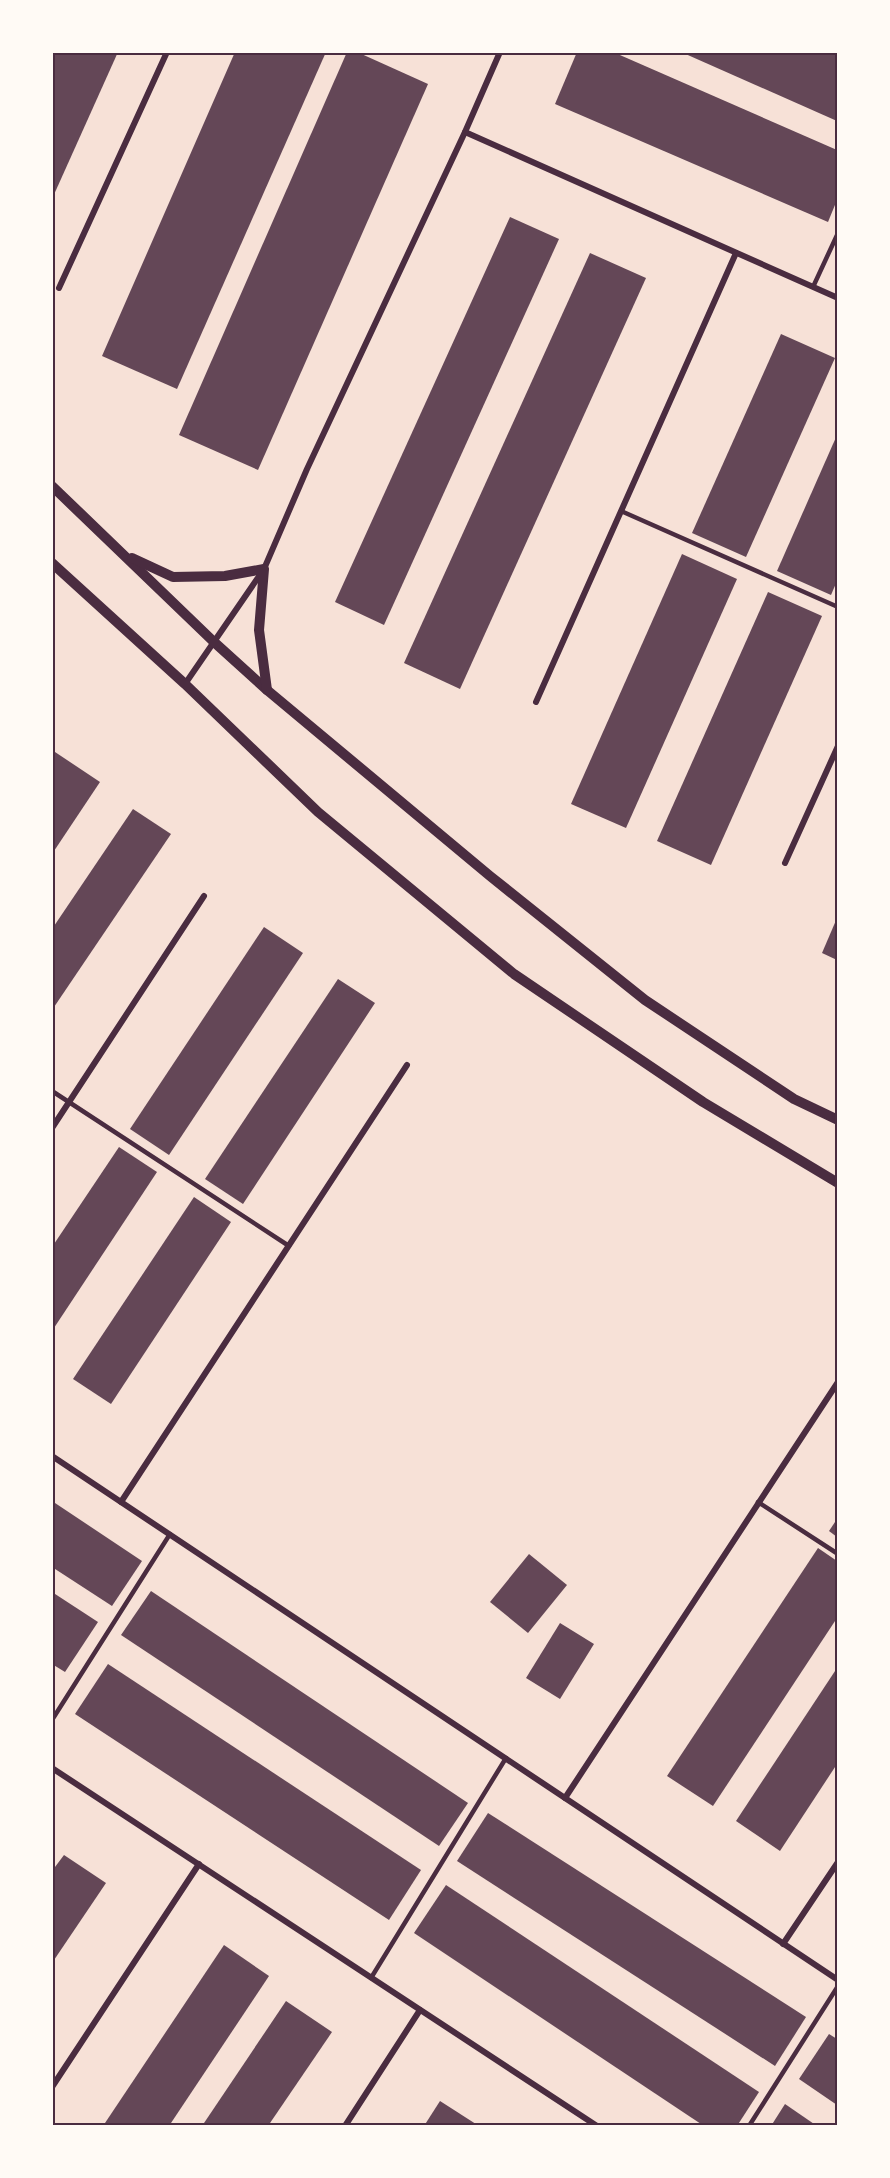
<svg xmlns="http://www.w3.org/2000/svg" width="890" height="2178" font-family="'Asap Condensed',sans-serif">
	<rect width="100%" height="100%" fill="#f7e1d7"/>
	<g fill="#644757">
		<path d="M52,52h66l-66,147z"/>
		<path d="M235,52h91l-149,337 -75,-33z"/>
		<path d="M347,52h10l71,32 -170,386 -79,-35z"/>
		<path d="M577,52h36l224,98v50l-9,22 -273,-118z"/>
		<path d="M681,52h156v69z"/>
		<path d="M510,217l49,22 -175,386 -49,-23z"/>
		<path d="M590,253l56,25 -186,411 -56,-26z"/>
		<path d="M781,334l54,24 -89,199 -54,-24z"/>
		<path d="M837,435v146l-6,14 -54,-24z"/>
		<path d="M682,554l55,25 -111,249 -55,-24z"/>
		<path d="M768,592l54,24 -111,249 -54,-24z"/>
		<path d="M52,750l48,32 -48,72z"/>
		<path d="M133,809l38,25 -119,176v-81z"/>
		<path d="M837,918v42l-15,-7z"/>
		<path d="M264,927l39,26 -134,202 -39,-26z"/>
		<path d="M338,979l37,24 -132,201 -38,-25z"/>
		<path d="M119,1147l38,25 -105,159v-84z"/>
		<path d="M194,1197l37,25 -120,182 -38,-25z"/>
		<path d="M52,1501l90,60 -30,45 -60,-39z"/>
		<path d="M837,1519v18l-8,-6z"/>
		<path d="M818,1548l19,13v57l-124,188 -46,-30z"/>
		<path d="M529,1554l38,31 -39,48 -38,-31z"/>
		<path d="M151,1591l317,212 -29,43 -318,-211z"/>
		<path d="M52,1592l46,30 -33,50 -13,-8z"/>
		<path d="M560,1623l34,21 -34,55 -34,-21z"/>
		<path d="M108,1664l313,206 -32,50 -314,-206z"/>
		<path d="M837,1668v96l-57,87 -44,-30z"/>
		<path d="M488,1813l318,204 -31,49 -318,-205z"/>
		<path d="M64,1855l42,28 -54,80v-92z"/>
		<path d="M446,1885l313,207 -22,34h-33l-290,-193z"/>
		<path d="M224,1945l45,31 -100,150h-66z"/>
		<path d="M286,2001l46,31 -64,94h-66z"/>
		<path d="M829,2034l8,5v66l-38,-26z"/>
		<path d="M440,2101l39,25h-55z"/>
		<path d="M785,2104l32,22h-46z"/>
	</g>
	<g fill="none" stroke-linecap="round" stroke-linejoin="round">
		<g stroke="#4a2c40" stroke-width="4.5">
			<path d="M813,287l25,-54"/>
			<path d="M621,511l217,96"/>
			<path d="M52,1091l237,155"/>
			<path d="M758,1502l80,52"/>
			<path d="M52,1720l118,-186"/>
			<path d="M371,1978l135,-220"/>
			<path d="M749,2126l89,-140"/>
		</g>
		<g stroke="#4a2c40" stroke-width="6">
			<path d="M465,132l373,166"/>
			<path d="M59,288l108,-236"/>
			<path d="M185,684l79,-115 43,-100 158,-337 35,-80"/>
			<path d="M536,702l200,-449"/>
			<path d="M785,863l53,-117"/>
			<path d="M52,1128l152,-232"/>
			<path d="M52,1456l786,524"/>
			<path d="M121,1502l286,-437"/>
			<path d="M52,1768l545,358"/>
			<path d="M565,1798l273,-416"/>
			<path d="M783,1944l55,-82"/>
			<path d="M52,2087l147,-223"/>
			<path d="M345,2126l75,-116"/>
		</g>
		<g stroke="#4a2c40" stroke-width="10">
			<path d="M52,486l162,156 53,48 223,186 155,124 149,99 44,21"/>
			<path d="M132,558l41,19 52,-1 39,-7 -5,61 8,60"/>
			<path d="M52,563l133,121 133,128 196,162 189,128 135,81"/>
		</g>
	</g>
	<rect width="890" height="2178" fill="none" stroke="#fffaf5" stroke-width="108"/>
	<rect x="54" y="54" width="782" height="2070" fill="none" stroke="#4a2c40" stroke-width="2"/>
</svg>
